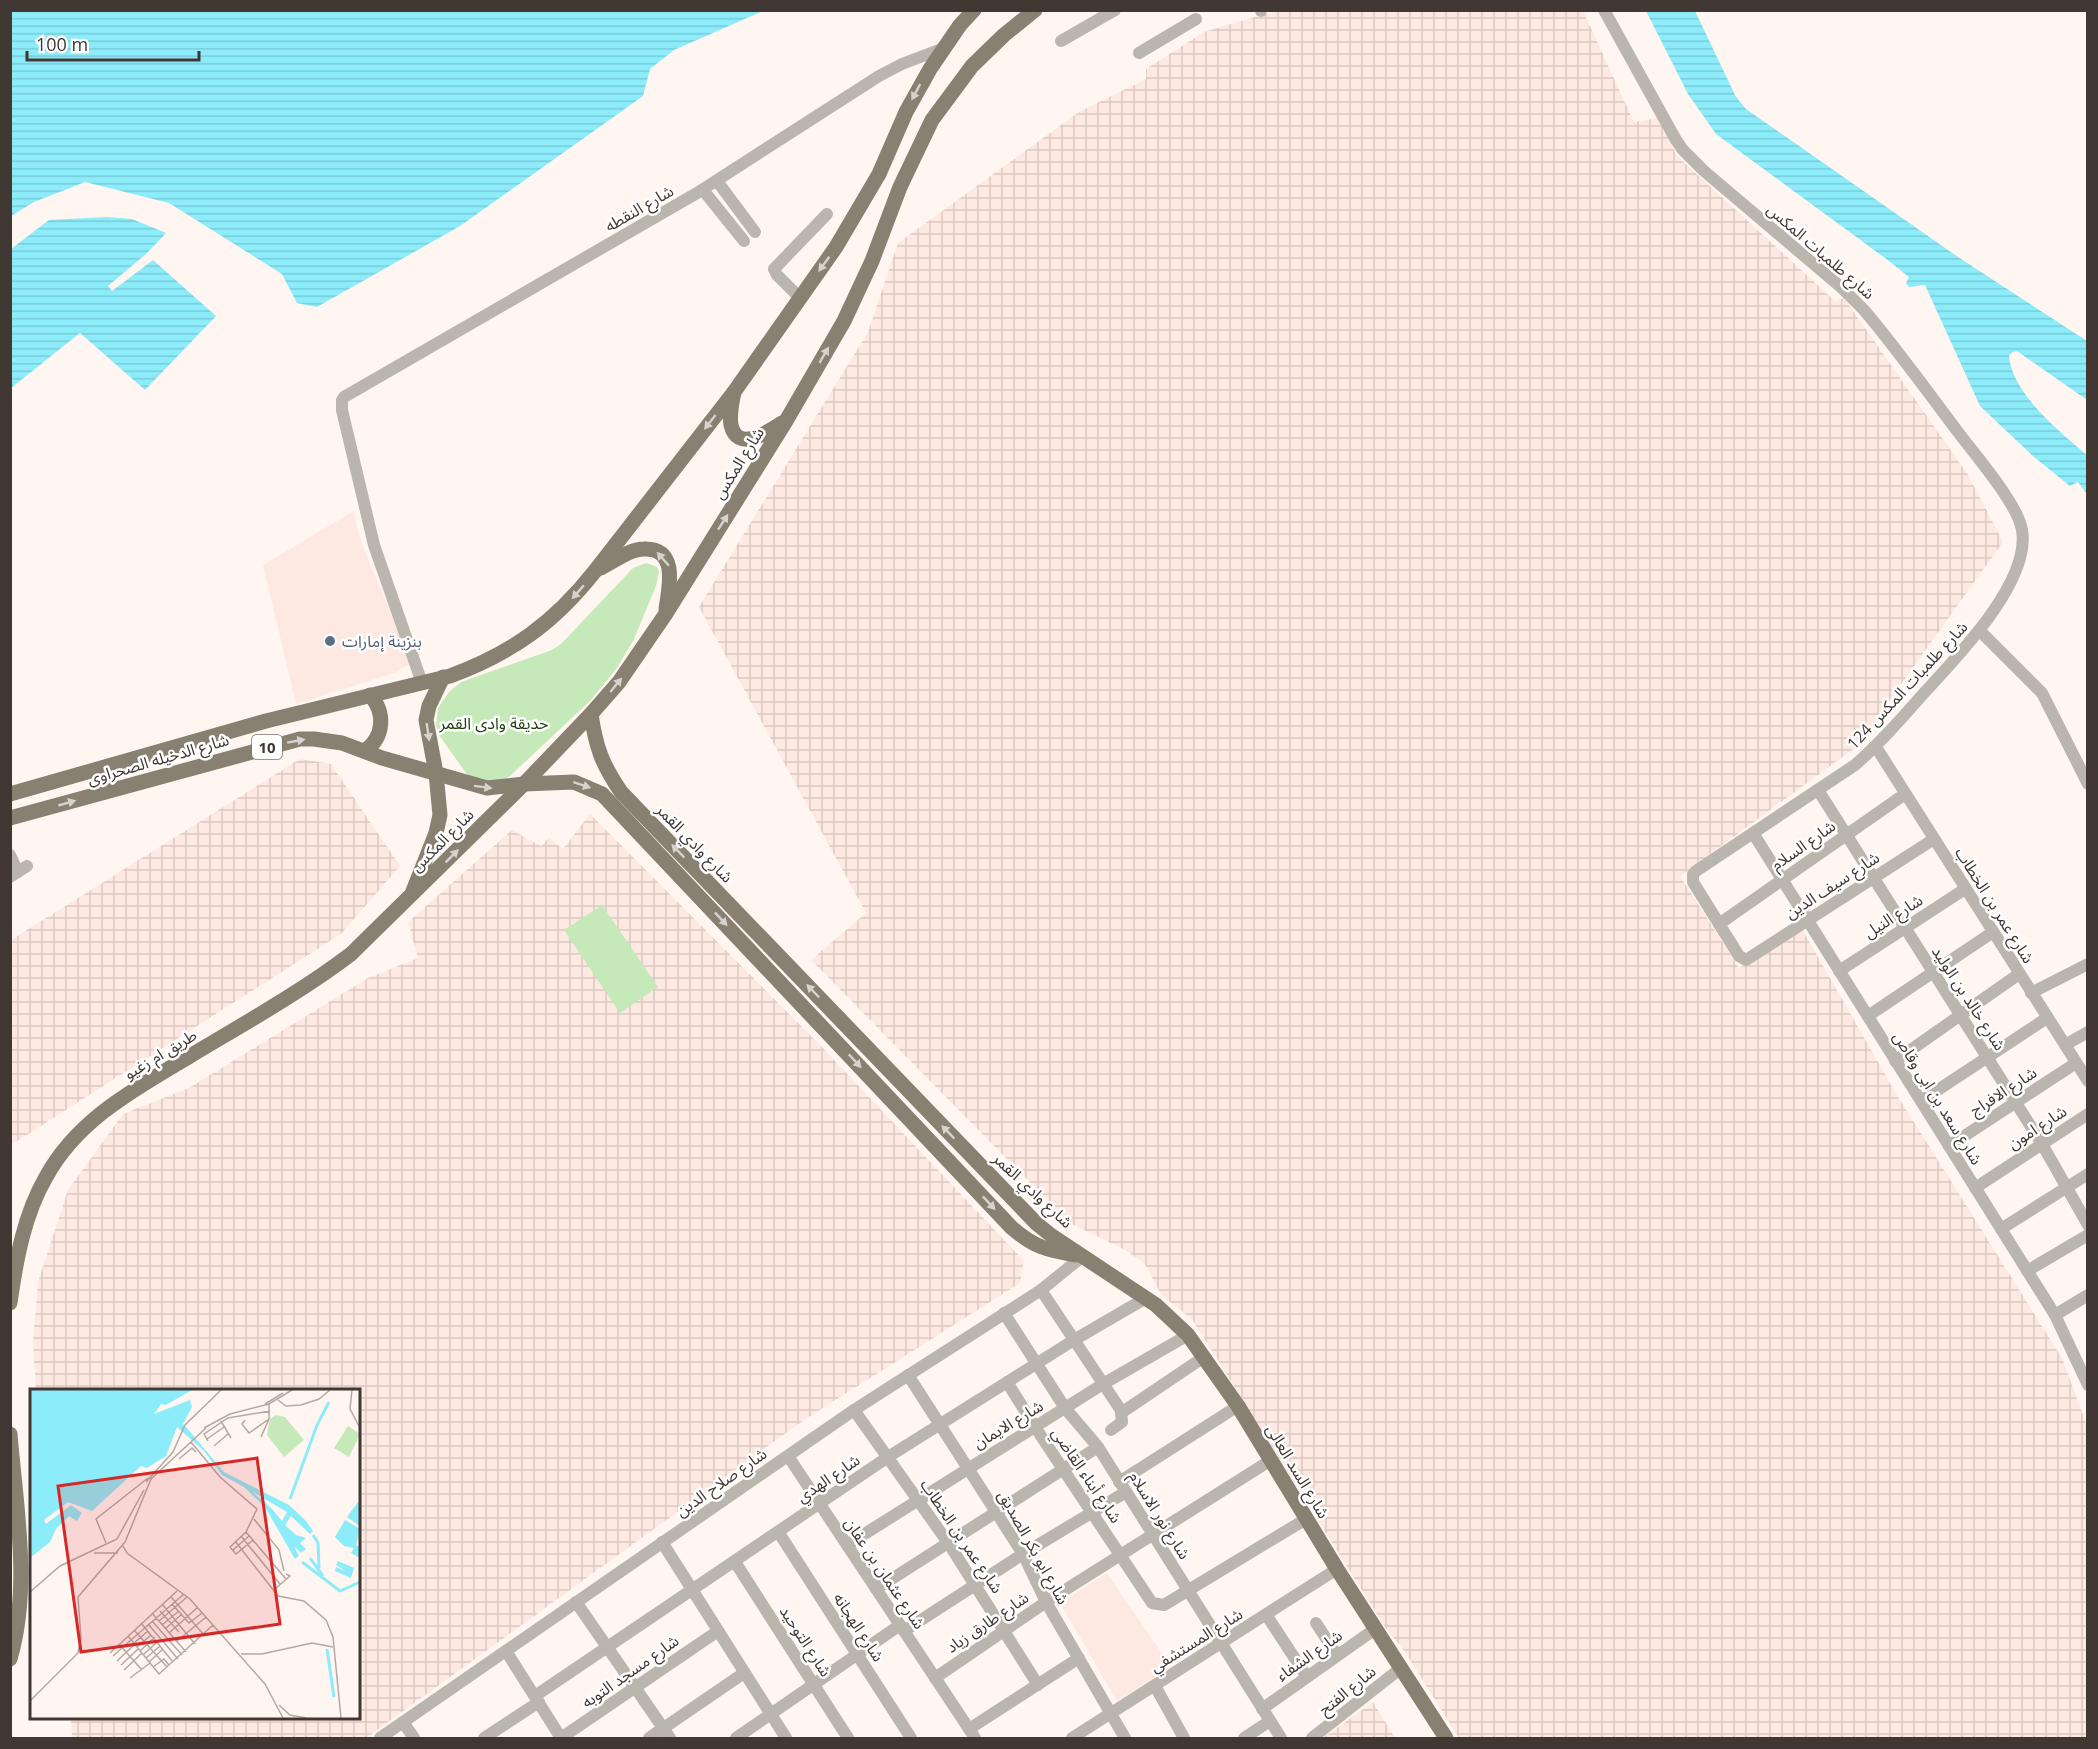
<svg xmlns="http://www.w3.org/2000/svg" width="2098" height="1749" font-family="'Open Sans','Noto Sans Arabic',sans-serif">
	<defs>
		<pattern id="industrial-grid" width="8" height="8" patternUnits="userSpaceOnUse" patternTransform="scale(1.5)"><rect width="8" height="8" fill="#fde9e1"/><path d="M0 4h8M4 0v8" fill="none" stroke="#dac8c2"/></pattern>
		<pattern id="water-rules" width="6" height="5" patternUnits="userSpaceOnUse" patternTransform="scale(1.5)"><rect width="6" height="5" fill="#8cecfa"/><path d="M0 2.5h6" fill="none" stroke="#7acbd7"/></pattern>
	</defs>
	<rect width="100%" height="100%" fill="#fff5f1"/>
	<g fill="#fde9e1">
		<path d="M354,511l3,18 12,33 43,101 -18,10 -98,31 -33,-139z"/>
		<path d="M1107,1573l64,94 -54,34 -57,-98z"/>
	</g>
	<g fill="url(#industrial-grid)">
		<path d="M1275,11h308l51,111 24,-4 19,38 158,145 9,-3 124,177 35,67 -147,205 -176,129 59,92 63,-39 93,163 167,266 25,68v312h-628l-54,-86 -20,-25 -193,-308 -30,-23 -17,-32 -18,-13 -57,-28 -259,-263 55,-47 -167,-306 169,-275 30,-89 181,-131 67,-33v-10l58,-37z"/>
		<path d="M300,759l31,5 69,102 -59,68 -330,211v-205z"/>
		<path d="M590,814l227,228 207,219 -4,22 -216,137 -438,318h-294l-1,-20h287v-328h-322l-3,-48 5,-60 30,-92 55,-76 66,-26 179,-110 50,-20 -10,-36 104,-92 29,16 8,-8 14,11z"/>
		<path d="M1373,1702l22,36h-72z"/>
	</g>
	<g fill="#c6e9b9">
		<path d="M646,563l11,4 2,5 -3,14 -22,53 -17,29 -27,33 -80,75 -12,6 -25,-2 -7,-7 -27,-38 -3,-10 2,-17 11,-16 12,-10 91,-32 9,-6 72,-76z"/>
		<path d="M602,905l56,82 -38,26 -56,-83z"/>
	</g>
	<g fill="url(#water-rules)">
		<path d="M10,11l1,-1 752,1 -89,39 -24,19 -7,27 -183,130 -143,81 -20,-4 -15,-29 -113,-71 -84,-21 -51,20 -23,14z"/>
		<path d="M1646,11h49l41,86 10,12 212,148 129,84v59l-70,-49 -4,1 -4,3c2,38 52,78 78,100v39l-9,-12 -8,4 -36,-29 -54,-51 -55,-121 -16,2 -3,-4 3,-6 -24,-19 -169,-124 -28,-40z"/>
		<path d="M107,217l25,2 34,14 -19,20 -39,33 4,5 41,-31 63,56 -71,74 -65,-57 -69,55v-139l38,-29z"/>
	</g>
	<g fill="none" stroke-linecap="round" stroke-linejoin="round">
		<g stroke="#bbb6ad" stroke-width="12">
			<path d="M1261,10v1"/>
			<path d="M1604,10l72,130 7,10 21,21 138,117 22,22c33,39 63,81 94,122 17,23 60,72 64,98 9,52 -65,127 -98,163 -22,25 -44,50 -69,72l-159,106 -3,3v8l46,74 7,4 188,-121"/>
			<path d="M1061,41l54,-31"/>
			<path d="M1139,53l57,-34"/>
			<path d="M717,181l38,51"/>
			<path d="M703,190l41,51"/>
			<path d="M800,298l-23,-23 -3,-6 53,-55"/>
			<path d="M1980,631l62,62 46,91"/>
			<path d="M422,683l-48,-138 -32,-135v-10l2,-3 353,-204 182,-117 23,-12 42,-16"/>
			<path d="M1876,747l212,334"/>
			<path d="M1818,790l224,354 46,81"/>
			<path d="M1753,833l302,482 33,70"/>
			<path d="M10,855l8,17"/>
			<path d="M10,877l17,-11"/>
			<path d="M1719,924l186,-130"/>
			<path d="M1839,971l126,-82"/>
			<path d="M2031,993l57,-29"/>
			<path d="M1868,1016l125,-84"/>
			<path d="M2065,1045l23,-13"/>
			<path d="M1895,1061l124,-87"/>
			<path d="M1921,1101l126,-83"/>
			<path d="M1949,1146l127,-83"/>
			<path d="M1975,1188l113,-74"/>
			<path d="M2001,1229l87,-55"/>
			<path d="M2027,1271l61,-36"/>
			<path d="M1041,1290l81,122"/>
			<path d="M1004,1313l61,95 33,39 183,291"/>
			<path d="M2055,1315l33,-20"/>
			<path d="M908,1375l115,179 23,48 79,136"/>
			<path d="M1007,1382l28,45 117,176 12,2 142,-86"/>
			<path d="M854,1410l95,134 89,141"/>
			<path d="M1111,1430l11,-8 -1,-9 83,-56"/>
			<path d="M788,1456l187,282"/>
			<path d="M1119,1482l119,-76"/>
			<path d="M779,1533l132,205"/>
			<path d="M662,1542l124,196"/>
			<path d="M847,1545l256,-161 85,-49"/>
			<path d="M735,1562l113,176"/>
			<path d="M876,1589l222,-142"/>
			<path d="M576,1602l94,136"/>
			<path d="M1267,1616l40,61"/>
			<path d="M1316,1623l21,32"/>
			<path d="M904,1631l119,-77 103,-62"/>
			<path d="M506,1651l55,87"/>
			<path d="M935,1678l111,-76 225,-142"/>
			<path d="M1155,1686l29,52"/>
			<path d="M535,1696l353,-239 186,-117 72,-42"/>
			<path d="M1262,1709l113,-80"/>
			<path d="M403,1722l11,16"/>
			<path d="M969,1729l110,-71"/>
			<path d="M380,1738l474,-328 187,-120 42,-34"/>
			<path d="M484,1738l55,-36"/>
			<path d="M561,1738l157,-107"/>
			<path d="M649,1738l95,-65"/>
			<path d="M736,1738l164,-113"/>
			<path d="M1072,1738l265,-169"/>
			<path d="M1244,1738l26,-17"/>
			<path d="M1312,1738l89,-70"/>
		</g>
		<g stroke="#888070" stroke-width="15">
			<path d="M734,392c-2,10 -5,23 -3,33 7,29 38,6 51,-2"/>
			<path d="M601,568c13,-7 29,-19 43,-19 35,-1 25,39 22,60"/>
			<path d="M591,714c5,34 11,50 30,78l416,432 15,12 104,69 32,30 50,71 99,163 109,169"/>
			<path d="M365,751c19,-14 21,-38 5,-56"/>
			<path d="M10,794l256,-73 184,-45c62,-23 104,-53 145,-105l139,-179 102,-145 43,-73 27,-62 24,-43 30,-44 14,-15"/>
			<path d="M10,818l290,-79h14l28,4 40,15 105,30 37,-4 50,-2 28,12 409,433c23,20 35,23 65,28"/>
			<path d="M413,891l23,-58 4,-18 -4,-42 -10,-53 3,-14 14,-29"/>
			<path d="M10,1303c6,-43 14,-88 36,-126 32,-58 89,-88 144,-121 55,-33 111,-64 161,-102l173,-170 67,-70 28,-32 46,-67 121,-194 58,-100 28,-60 28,-74 32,-67 40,-54 32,-31 31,-25"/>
			<path d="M10,1434c6,73 21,153 0,225"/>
		</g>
	</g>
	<defs><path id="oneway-solid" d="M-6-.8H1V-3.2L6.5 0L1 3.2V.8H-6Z" transform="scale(1.5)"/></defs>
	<g fill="#d5d3cd">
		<use href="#oneway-solid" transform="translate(916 92) rotate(118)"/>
		<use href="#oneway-solid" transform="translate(824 264) rotate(126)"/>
		<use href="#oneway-solid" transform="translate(824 355) rotate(-60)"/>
		<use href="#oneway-solid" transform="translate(710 422) rotate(128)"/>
		<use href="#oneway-solid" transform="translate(723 522) rotate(-57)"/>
		<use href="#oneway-solid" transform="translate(663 559) rotate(-131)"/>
		<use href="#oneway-solid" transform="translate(578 592) rotate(131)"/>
		<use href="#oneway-solid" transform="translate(616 685) rotate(-51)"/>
		<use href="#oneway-solid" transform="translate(428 732) rotate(81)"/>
		<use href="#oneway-solid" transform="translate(296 741) rotate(-10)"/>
		<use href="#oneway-solid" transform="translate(582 785) rotate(18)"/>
		<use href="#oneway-solid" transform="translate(483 787) rotate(7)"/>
		<use href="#oneway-solid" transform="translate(67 803) rotate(-16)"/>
		<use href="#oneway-solid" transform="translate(678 851) rotate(-134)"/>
		<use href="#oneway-solid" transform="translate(452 856) rotate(-45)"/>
		<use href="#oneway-solid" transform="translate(721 919) rotate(47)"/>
		<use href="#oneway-solid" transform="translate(813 991) rotate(-134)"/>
		<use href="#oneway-solid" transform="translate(855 1061) rotate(47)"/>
		<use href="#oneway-solid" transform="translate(948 1132) rotate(-134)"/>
		<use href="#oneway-solid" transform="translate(989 1203) rotate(47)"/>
	</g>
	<circle fill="#5c6f8a" stroke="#fff" stroke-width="2" cx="330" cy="641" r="6"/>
	<g text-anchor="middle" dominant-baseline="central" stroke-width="5" stroke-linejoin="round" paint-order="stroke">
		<rect fill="#fff" stroke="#7a7370" stroke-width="1.5" x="252" y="735" width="30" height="24" rx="4.5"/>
		<g font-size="15" font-weight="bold" fill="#413733">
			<text x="267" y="747">10</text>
		</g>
		<g font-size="16" fill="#413733" stroke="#fff">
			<text transform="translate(639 208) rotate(-30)">شارع النقطه</text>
			<text transform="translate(1821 251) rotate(41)">شارع طلمبات المكس</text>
			<text transform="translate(738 463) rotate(-58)">شارع المكس</text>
			<text transform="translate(1907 685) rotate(-47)">شارع طلمبات المكس 124</text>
			<text transform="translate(158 759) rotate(-16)">شارع الدخيله الصحراوى</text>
			<text transform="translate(442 840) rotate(-45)">شارع المكس</text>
			<text transform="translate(695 843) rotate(46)">شارع وادي القمر</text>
			<text transform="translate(1803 845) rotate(-35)">شارع السلام</text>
			<text transform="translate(1832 885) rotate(-33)">شارع سيف الدين</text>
			<text transform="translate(1995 905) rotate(58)">شارع عمر بن الخطاب</text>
			<text transform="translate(1893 916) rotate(-33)">شارع النيل</text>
			<text transform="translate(1969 998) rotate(57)">شارع خالد بن الوليد</text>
			<text transform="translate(160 1054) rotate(-31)">طريق ام زغيو</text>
			<text transform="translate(2003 1091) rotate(-33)">شارع الافراج</text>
			<text transform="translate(1938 1098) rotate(58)">شارع سعد بن ابى وقاص</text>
			<text transform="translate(2037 1127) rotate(-33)">شارع امون</text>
			<text transform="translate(1033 1190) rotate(43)">شارع وادي القمر</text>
			<text transform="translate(1008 1424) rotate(-31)">شارع الايمان</text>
			<text transform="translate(1298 1471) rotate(59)">شارع السد العالى</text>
			<text transform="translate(1087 1475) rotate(56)">شارع أبناء القاضي</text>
			<text transform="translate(828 1478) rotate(-34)">شارع الهدي</text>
			<text transform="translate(721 1482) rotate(-35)">شارع صلاح الدين</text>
			<text transform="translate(1160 1515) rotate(58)">شارع نور الاسلام</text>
			<text transform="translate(962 1536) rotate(56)">شارع عمر بن الخطاب</text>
			<text transform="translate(1034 1547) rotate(61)">شارع ابو بكر الصديق</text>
			<text transform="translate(885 1573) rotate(56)">شارع عثمان بن عفان</text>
			<text transform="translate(987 1622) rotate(-34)">شارع طارق زياد</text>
			<text transform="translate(859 1627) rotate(57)">شارع الهجانه</text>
			<text transform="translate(1196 1640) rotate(-32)">شارع المستشفي</text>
			<text transform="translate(806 1641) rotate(57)">شارع التوحيد</text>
			<text transform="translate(1309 1655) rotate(-35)">شارع الشفاء</text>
			<text transform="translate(630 1671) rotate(-35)">شارع مسجد التوبه</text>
			<text transform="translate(1347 1690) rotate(-39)">شارع الفتح</text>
		</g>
		<g font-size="16" fill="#4e5e75" stroke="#fff" text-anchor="start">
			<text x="342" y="641">بنزينة إمارات</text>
		</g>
		<g font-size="16" fill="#1b3d09" stroke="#fff">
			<text x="494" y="723">حديقة وادى القمر</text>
		</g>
	</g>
	<g transform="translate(30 1389)">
		<rect width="330" height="330" fill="#fff5f1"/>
		<path d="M246,26l9,2 19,23 -20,17 -17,-22 3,-16zM318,37l12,8 -11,23 -15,-9z" fill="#c6e9b9"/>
		<path d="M0,1h162l-26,15 -5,-1 -7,10 36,-14 2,7 -9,17 3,3 38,45 65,33 17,16 7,10 -3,3 -19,-18 -6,9 11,10 10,3 -6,5 6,6 -5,4 -7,-7 5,10 -4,3 -30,-52 -21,-20 -22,-12 -18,-24 -27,-24 -11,29 -19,12 -6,-2 -49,45 -24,-9 -24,18 2,4 25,-19 11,8 -5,8 -8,-5 -13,13 -6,13 -20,16zM223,103l34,20 -5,9 -11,-13zM328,113l2,1v23l-13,-9zM315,131l15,9 -4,16 4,2v11l-9,-5 3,-5 -10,-2 -9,-9zM308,172l16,7 -3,10 -16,-7 1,-4 11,5 -11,-7z" fill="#8cecfa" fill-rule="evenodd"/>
		<path fill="none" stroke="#8cecfa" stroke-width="3" d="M260,110l27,-74 12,-23M283,146l5,8 1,25M280,169l13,18M272,173l38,29 20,-9M297,260l7,48"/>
		<path fill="none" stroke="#b3a9a5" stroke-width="1.5" d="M322,1l-2,19 10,19M248,11l8,6 15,-1 18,-6 11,-9M235,15l18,-11M215,31l-3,4 7,9 20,-14M191,32l10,17M174,39l26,-14 39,-10 23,-14M231,48l8,-18v-15M177,50l17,-12M178,52l-4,-7 24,-16 42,-7M161,53l29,35 37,32 -11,23 -16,15 6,7 17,-14M184,57l14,-12M149,70l13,-11 4,4M116,93l27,-30 12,-27 36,-35M224,130l25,31 5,21M216,143l40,47M211,147l39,48M205,152l43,55 26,5 22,19 7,17 8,81M76,154l-10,-24 52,-41M93,157l4,7 63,46 75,85 18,34M203,161l16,-14M64,164h24M245,200l15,-13 -4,-2M0,203l30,-26 57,-27 27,-49M141,208l33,38M132,215l33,40M142,215l17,19 13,-10M130,222l19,21M122,224l34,39M122,232l30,34M129,232l28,-24M111,234l32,39M118,235l30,35M132,236l17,-14M135,240l17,-15M104,241l33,37M139,244l29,-26M98,247l31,38 54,-49M101,251l53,-46M147,252l29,-24M104,254l14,-12M89,255l23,26M107,258l14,-12M110,262l15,-14M80,264l67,-62M211,265h21l50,-11 21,4M113,266l14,-13M83,267l18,-16M116,269l14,-12M87,272l18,-17M119,273l14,-13M91,276l17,-16M123,278l11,-8 5,6M94,281l18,-17M100,289l20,-15M0,312l48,-48 3,-15 -3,-41 47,-55 26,-63 55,-51M249,316l11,10 16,3"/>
		<path fill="#d62828" fill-opacity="0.15" stroke="#d62828" stroke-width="3" d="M227,69l23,166 -199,28 -23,-166z"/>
		<rect width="330" height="330" fill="none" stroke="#413733" stroke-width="3"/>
	</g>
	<rect width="2098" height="1749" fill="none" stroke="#413733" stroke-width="24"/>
	<path d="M27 51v9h172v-9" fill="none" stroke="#413733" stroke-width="3"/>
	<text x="36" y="51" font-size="18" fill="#413733" stroke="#ffffff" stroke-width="4.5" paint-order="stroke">100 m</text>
</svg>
